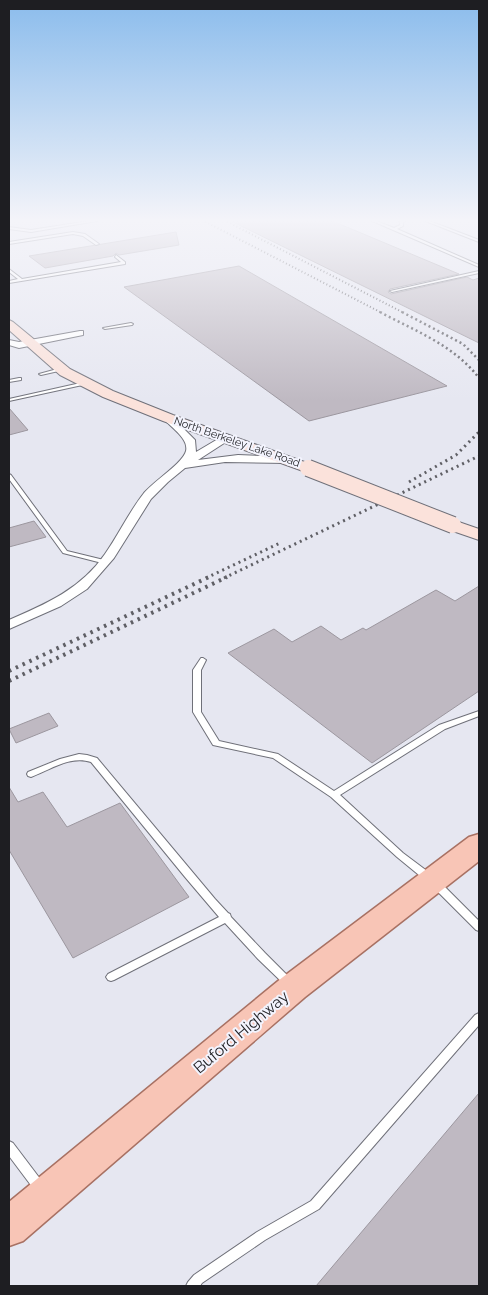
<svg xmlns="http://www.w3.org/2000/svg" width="488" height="1295" font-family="Raleway,sans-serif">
	<rect width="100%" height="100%" fill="#e6e7f1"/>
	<g fill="#bfb9c2" stroke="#9c979f">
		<path d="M229,220h101l129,54 -69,15 -2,3 3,2 76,-17 6,3 6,-2v65z"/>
		<path d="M176,232l3,13 -60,10 -3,-2 -3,3 -68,12 -16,-12z"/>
		<path d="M239,266l208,120 -138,35 -185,-134z"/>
		<path d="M9,408l19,22 -19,5z"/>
		<path d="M34,521l12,16 -37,10v-19z"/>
		<path d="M479,586v105l-107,72 -144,-110 46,-24 18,13 29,-16 20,14 22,-12 3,2 70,-40 19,11z"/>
		<path d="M49,713l9,13 -42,17 -7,-14z"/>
		<path d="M9,787l9,15 25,-10 24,35 53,-24 69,94 -116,61 -64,-108z"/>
		<path d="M479,1093v193h-163z"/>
	</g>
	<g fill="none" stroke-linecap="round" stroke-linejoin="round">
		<g stroke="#6f7079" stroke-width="2">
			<g id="lane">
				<path d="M95,220h8l-72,12 -22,-3v-2l22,3z"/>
				<path d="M370,220h4l20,8 6,-3v-4l3,-1v6l-6,3 82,36v2z"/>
				<path d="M423,220h4l52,20v2z"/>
				<path d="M73,232l12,2 14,10 -3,1 -13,-9 -10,-2 -64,10v-2z"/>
				<path d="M116,255l9,7v2l-116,19v-2l9,-2 -9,-7v-3l13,10 99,-17 -6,-5z"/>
				<path d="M479,271v2l-87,19 -2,-1z"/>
				<path d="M131,323l2,1 -1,1 -27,4 -2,-1z"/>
				<path d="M61,368h2v2l-22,5 -2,-1z"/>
				<path d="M19,378h2v2l-12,2v-2z"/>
				<path d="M85,382h2v2l-78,17v-2z"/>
				<path d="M9,474l2,1 56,76 41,10 1,1 -1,1 -2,1 -43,-11 -54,-74z"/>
				<path d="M201,658h2l3,2 -5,10v42l18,29 59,13 56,37 105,-66 40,-14v5l-34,13 -105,66 63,58 28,21 1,3 -1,3 -3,1 -3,-1 -28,-23 -66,-60 -58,-39 -60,-13 -20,-33v-42z"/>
				<path d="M79,754l8,1 10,3 118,141 13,14 2,1 1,3 34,36 26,26 2,3 -2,3 -3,1 -3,-1 -27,-26 -33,-36 -111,57 -3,1 -3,-1 -2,-3 2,-3 111,-57 -34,-40 -94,-115c-21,-7 -41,8 -60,15l-3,-1 -1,-2 1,-2 32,-13z"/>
				<path d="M436,880l3,1 40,40v10l-3,-1 -43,-43 -1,-3 1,-3z"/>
				<path d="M479,1013v12l-160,184 -54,31 -63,43 -2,3h-14l2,-4 6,-7 63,-43 54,-31 164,-186z"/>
				<path d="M9,1141l4,2 31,41 2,4 -2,4 -4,2 -4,-2 -27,-36z"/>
			</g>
		</g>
		<g stroke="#6f7079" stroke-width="2">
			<g id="street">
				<path d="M397,220h8v1l-3,2z"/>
				<path d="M80,331h3v4l-64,13 -10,-3v-5l10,2z"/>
				<path d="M168,415l3,1 24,24 1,12 27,-16 4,-1 5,3 -34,22 40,-5 50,2 5,3 -5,3 -63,-1 -40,6 -17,14 -17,17 -37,59 -27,31 -26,17 -52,23v-9c37,-16 72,-31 96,-66 14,-20 24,-42 39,-61 10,-12 39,-30 42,-42 3,-13 -16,-24 -23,-33z"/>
			</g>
		</g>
		<g stroke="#6f7079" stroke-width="2">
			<g id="secondary">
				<path d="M9,320l4,2 57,47 43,22 60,24 140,50 3,3 -3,3h-10l-140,-50 -60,-24 -43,-22 -51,-45z"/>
				<path d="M453,520l26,9v11l-32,-11 -2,-4 2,-4z"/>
			</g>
		</g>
		<g stroke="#a87163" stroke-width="3">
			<path id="primary" d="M479,834v27l-174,136 -282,244 -14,5v-44l274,-225 186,-140z"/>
		</g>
		<use href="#lane" fill="#fff" fill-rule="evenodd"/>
		<use href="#street" fill="#fff" fill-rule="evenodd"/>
		<use href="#secondary" fill="#fbe2db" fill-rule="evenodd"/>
		<use href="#primary" fill="#f8c5b6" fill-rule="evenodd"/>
		<g stroke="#5f5f65" stroke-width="2" stroke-dasharray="1 2.5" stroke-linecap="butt">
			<path d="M202,220l180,93"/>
			<path d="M224,220l180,93"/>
		</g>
		<g stroke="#5f5f65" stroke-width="2.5" stroke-dasharray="2 3" stroke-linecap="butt">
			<path d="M380,312c35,19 74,33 99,66"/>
			<path d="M402,312l61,32 16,16"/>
		</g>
		<g stroke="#5f5f65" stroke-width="3" stroke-dasharray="2 4" stroke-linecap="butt">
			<path d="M409,482l47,-27 23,-23"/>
			<path d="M206,578l74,-35"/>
			<path d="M224,578l255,-122"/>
		</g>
		<g stroke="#5f5f65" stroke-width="4" stroke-dasharray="2.5 5" stroke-linecap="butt">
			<path d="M9,671l200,-94"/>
			<path d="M9,681l218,-104"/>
		</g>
		<g stroke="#6f7079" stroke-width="18" stroke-linecap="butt">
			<path id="secondary-bridge" d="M308,468l145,57"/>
		</g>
		<use href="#secondary-bridge" stroke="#fbe2db" stroke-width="16"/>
	</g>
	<linearGradient id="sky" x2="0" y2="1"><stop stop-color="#8bbcec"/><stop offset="0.55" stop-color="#f4f4f9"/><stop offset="1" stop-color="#f4f4f9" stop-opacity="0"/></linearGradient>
	<rect width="488" height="401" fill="url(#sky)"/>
	<g text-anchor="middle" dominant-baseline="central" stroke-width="4" stroke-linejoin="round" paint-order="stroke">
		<g font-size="11" fill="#1e1e22" stroke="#f3f4fe">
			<text transform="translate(237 442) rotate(19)">North Berkeley Lake Road</text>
		</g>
		<g font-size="16" fill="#1e1e22" stroke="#f3f4fe">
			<text transform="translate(241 1032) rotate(-40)">Buford Highway</text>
		</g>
	</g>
	<rect width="488" height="1295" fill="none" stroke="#1e1e22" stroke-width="20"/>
</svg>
